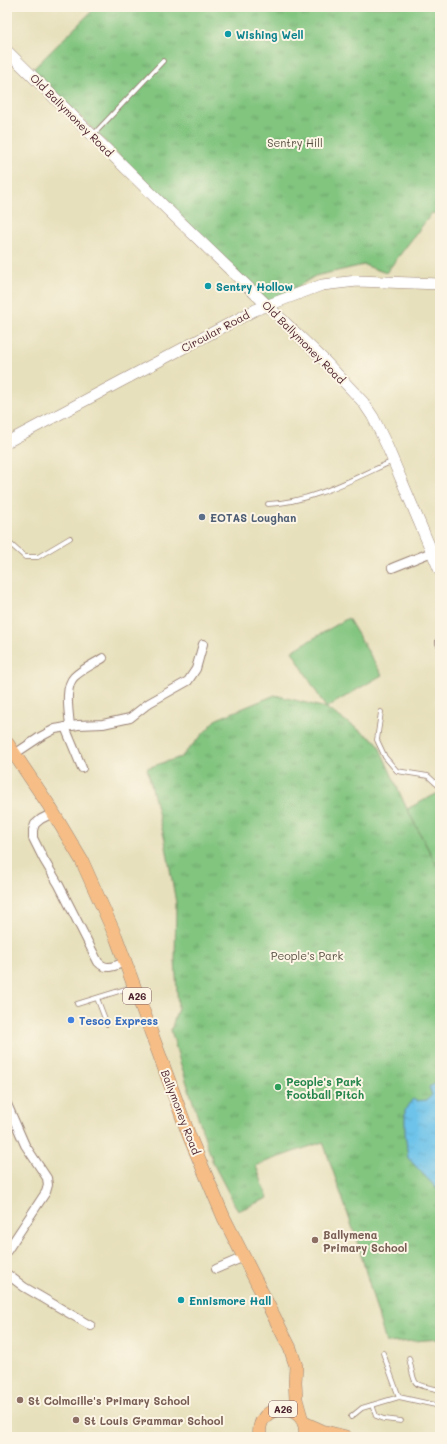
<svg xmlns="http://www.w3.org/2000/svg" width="447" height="1444" font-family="Mali,sans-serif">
	<defs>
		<pattern id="park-tufts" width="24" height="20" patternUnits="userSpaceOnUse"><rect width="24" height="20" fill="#81c57f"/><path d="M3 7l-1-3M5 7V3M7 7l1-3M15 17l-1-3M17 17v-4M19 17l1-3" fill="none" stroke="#6c9f68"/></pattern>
		<pattern id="water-ripples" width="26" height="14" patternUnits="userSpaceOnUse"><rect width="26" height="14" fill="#6dc3ea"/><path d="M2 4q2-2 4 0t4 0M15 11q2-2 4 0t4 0" fill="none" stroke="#60a7c9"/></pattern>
	</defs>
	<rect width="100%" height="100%" fill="#fcf5e5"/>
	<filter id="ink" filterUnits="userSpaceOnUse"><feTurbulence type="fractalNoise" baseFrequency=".025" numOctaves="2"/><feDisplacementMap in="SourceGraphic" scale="8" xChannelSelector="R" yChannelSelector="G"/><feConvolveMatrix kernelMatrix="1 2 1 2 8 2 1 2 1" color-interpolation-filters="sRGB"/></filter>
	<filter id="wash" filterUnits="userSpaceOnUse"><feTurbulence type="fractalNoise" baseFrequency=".012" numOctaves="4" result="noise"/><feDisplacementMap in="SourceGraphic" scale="16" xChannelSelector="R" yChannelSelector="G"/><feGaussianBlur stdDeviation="0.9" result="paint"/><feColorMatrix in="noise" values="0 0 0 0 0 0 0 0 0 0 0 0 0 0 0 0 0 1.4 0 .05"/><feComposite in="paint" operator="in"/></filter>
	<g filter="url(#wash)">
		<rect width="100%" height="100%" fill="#e7e0bc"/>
		<g fill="#81c57f" stroke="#667255">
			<path d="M348,618l34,57 -56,33 -34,-57z"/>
			<path d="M440,792v70l-4,2 -29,-55z"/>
		</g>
		<g fill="url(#park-tufts)" stroke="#667255">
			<path d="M96,7h344v207l-8,-1 -46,60 -22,-8 -49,11 -47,29 -235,-236z"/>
			<path d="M275,695l51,13 51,34 30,67 29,55 4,-2v477l-54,4 -28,-99 -35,-102 -53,18 -14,6 12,32 -30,13 -25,-48 -33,-101 -9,-32 7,-22 -3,-48 1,-57 -11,-62 -18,-73 34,-11 36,-38z"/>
		</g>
		<path fill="url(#water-ripples)" stroke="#5c718a" d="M440,1081v111l-32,-34 -3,-26v-21l3,-6 5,-6 3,2 11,-1 5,-5 -3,-8z"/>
	</g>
	<g filter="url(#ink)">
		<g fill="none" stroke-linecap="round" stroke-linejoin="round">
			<g stroke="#988074" stroke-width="5.5">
				<g id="service">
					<path d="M93,135l70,-74"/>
					<path d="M268,504c42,-1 87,-26 125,-43"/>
					<path d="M7,541l18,16h13l32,-19"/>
					<path d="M381,712l-4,28 8,17 12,14 31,5 12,11"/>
					<path d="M97,998l10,26"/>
					<path d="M77,1004l55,-17"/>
					<path d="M383,1353l16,44"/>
					<path d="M409,1358c7,31 2,25 31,32"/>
					<path d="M372,1405l4,11 8,3 17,2"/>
					<path d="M351,1417l11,-9 37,-11 41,9"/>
				</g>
			</g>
			<g stroke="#988074" stroke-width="10">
				<g id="minor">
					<path d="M392,568l40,-16"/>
					<path d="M440,641v2"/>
					<path d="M70,726c-1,-13 -6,-39 4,-49 8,-8 20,-13 29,-19"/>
					<path d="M65,727l17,41"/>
					<path d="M7,759l33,-22 15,-8 23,-4 25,-1 27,-6 19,-15 39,-22 8,-12 7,-25"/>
					<path d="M53,813l-12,6 -6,5 -2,6v8l11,22 15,25 39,77c8,9 17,4 27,0"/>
					<path d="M7,1104l18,41 22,33 1,7 -2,7 -39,59"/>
					<path d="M216,1269l28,-12"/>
					<path d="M7,1274l17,13 67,39"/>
				</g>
			</g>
			<g stroke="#988074" stroke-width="12">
				<g id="tertiary">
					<path d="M7,51l161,159 155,149 40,43 10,15 14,29 53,125"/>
					<path d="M7,442l248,-132 67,-25 35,-4 83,3"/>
				</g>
			</g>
			<g stroke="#988074" stroke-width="14">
				<g id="primary">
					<path d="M7,743l41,61 34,57 34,76 74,201 34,80 66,130 6,18 -1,16 1,17 5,18"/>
					<path d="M304,1423l18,8 24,6"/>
					<path d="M260,1437c-6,-37 51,-37 45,0"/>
				</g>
			</g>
			<use href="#service" stroke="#fff" stroke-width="4"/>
			<use href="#minor" stroke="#fff" stroke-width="8"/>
			<use href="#tertiary" stroke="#fff" stroke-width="11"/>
			<use href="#primary" stroke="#f6be86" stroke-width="13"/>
		</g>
	</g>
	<g fill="#0f9aa8" stroke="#fcf5e5" stroke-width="1.5">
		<circle cx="228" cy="34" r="4"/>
		<circle cx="208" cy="286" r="4"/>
		<circle cx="181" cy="1300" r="4"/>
	</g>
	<circle fill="#5c6f8a" stroke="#fcf5e5" stroke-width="1.5" cx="202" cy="517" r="4"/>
	<circle fill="#3f7fe0" stroke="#fcf5e5" stroke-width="1.5" cx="71" cy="1020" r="4"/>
	<circle fill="#2e9e5b" stroke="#fcf5e5" stroke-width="1.5" cx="278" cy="1087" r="4"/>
	<g fill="#8d6e63" stroke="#fcf5e5" stroke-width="1.5">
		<circle cx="315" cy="1240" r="4"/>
		<circle cx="20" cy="1400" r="4"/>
		<circle cx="76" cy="1420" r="4"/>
	</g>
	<g text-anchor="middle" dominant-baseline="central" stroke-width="4" stroke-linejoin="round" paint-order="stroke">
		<g fill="#fcf5e5" stroke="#7f5f63" stroke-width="1">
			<rect x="123" y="988" width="28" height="16" rx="3"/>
			<rect x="269" y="1401" width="28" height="16" rx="3"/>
		</g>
		<g font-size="10" font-weight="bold" fill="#4a1f2b">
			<text x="137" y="996">A26</text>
			<text x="283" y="1409">A26</text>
		</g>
		<g font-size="11" font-weight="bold" fill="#0d838f" stroke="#fcf5e5" text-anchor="start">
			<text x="236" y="34">Wishing Well</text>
			<text x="216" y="286">Sentry Hollow</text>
			<text x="189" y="1300">Ennismore Hall</text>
		</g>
		<g font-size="11" fill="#4a1f2b" stroke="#fcf5e5">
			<text transform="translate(72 115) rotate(45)">Old Ballymoney Road</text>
			<text transform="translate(215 331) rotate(-28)">Circular Road</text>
			<text transform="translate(304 342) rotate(45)">Old Ballymoney Road</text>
			<text transform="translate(181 1112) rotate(69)">Ballymoney Road</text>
		</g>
		<g font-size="11" fill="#5a5144" stroke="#fcf5e5">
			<text x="295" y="142">Sentry Hill</text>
			<text x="307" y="955">People's Park</text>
		</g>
		<g font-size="11" font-weight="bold" fill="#4e5e75" stroke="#fcf5e5" text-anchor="start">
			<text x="210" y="517">EOTAS Loughan</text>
		</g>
		<g font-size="11" font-weight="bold" fill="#366cbe" stroke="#fcf5e5" text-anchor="start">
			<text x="79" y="1020">Tesco Express</text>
		</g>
		<g font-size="11" font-weight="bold" fill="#27864d" stroke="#fcf5e5" text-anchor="start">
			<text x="286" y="1081">People's Park<tspan x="286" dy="13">Football Pitch</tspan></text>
		</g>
		<g font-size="11" font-weight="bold" fill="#785e54" stroke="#fcf5e5" text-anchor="start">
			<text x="323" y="1234">Ballymena<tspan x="323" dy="13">Primary School</tspan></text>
			<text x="28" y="1400">St Colmcille's Primary School</text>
			<text x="84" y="1420">St Louis Grammar School</text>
		</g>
	</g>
	<rect width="447" height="1444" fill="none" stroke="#fcf5e5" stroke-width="24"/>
</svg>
